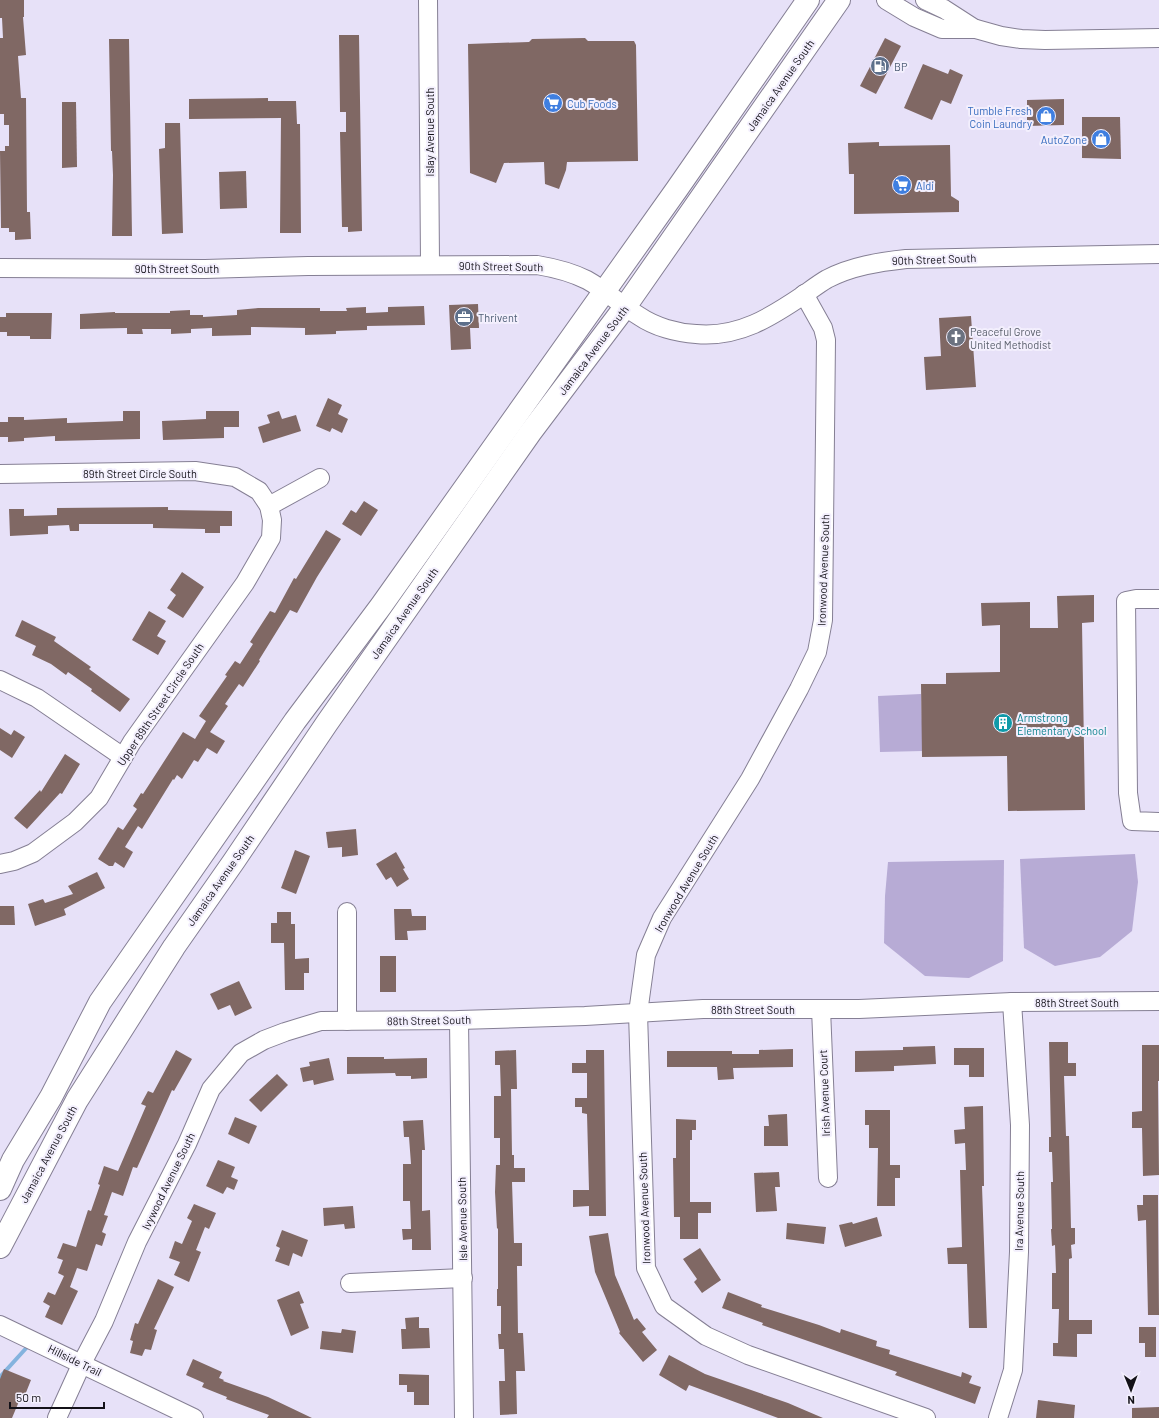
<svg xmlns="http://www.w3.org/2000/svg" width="1159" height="1418" font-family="Barlow,sans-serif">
	<rect width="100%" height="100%" fill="#e7e1f8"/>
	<g fill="#b7abd5">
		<path d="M921,694l2,57 -43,1 -2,-56z"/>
		<path d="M1135,854l3,28 -6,49 -32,26 -45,9 -31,-18 -4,-89z"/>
		<path d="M1004,860l-1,101 -34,17 -44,-2 -41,-33 1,-47 3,-34z"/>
	</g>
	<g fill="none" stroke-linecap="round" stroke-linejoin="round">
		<path stroke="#84b3de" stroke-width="4" d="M0,1377l29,-32"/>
	</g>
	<g fill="#806864">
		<path d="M0,0h24v17h-1l3,38 -8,1 3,42h5l1,114h3l1,27 -16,1v-8h-6v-4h-8l-1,-77h5v-5h4v-21h-5v-11h-4v-76h3l-1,-20h-2z"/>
		<path d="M339,35h20l3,196 -14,1v-5h-6l-2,-95h6v-20h-6z"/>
		<path d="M585,38l3,3h46l2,4 2,116 -71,1 -1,8 -7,19 -14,-5 -1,-22 -40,1 -8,20 -26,-10 -2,-129 61,-2 3,-3z"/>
		<path d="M885,38l16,8 -25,48 -16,-8z"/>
		<path d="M109,39h20l3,197h-20l1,-61 -1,-24h-1z"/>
		<path d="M923,64l25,10 2,-5 13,6 -12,29 -10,-4 -9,20 -28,-12z"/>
		<path d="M268,98v3h28l1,23h3l1,109h-21l1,-115 -92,1v-20z"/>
		<path d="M1064,99v26l-37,1v-26z"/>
		<path d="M62,102h14l1,65 -15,1z"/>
		<path d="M1082,117h38l1,42 -39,-1z"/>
		<path d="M165,123h15l3,110 -21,1 -3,-85 6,-1z"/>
		<path d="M879,142v4l71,-1 1,51 8,5v11l-105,2v-40h-5l-1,-31z"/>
		<path d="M246,171l1,37 -27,1 -1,-37z"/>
		<path d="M478,304l1,24h-9l1,21 -20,1 -2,-45z"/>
		<path d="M424,306l1,19 -58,1v4l-31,1v3l-31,1v-7l-54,-1v8l-39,1v-8l-21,1v4l-20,1v-5h-29l1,5h-16v-6l-47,1v-15l35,-2v1h55v-2l20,-1v5h13v2l34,-2v-5l21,-2h62v3h27l-1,-3 20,-1v6l22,-1v-5z"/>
		<path d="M6,313h46l-1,26h-21v-3h-23v-4h-7v-15h6z"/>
		<path d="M971,316l5,71 -50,3 -2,-33 17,-1 -2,-38z"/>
		<path d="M328,398l14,7 -4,9 10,5 -6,14 -10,-5 -2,4 -14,-6z"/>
		<path d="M123,411h17v28l-85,2v-5l-31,2v3l-16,1v-5h-8v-15h8v-5h16v3l43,-2v5l56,-2z"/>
		<path d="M206,411h33v16h-15v11l-61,2 -1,-19 44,-2z"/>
		<path d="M279,411l3,8 14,-4 5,16 -38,12 -5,-16 12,-4 -3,-8z"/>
		<path d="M364,501l14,9 -17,26 -19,-12 9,-14 5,3z"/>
		<path d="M168,507v3l64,1v15h-12v7h-15v-4l-52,-1v-4h-74v7h-9l-1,-6 -21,1v8l-38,2 -1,-27h15v7l33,-1v-7z"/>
		<path d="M326,530l15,9 -24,38 -20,36 -7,-3 -31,50 1,1 -17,26 -4,-3 -14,20 3,2 -18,26 15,9 -8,13 -10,-6 -9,14 -4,-2 -12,19 -5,-4 -3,5 -1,-1 -31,50 -4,-3 -13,21 8,5 -9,16 -9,-6 -2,4h-4l-11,-7 20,-32 5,3 14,-21 -4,-3 8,-13 2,1 40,-62 12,7 11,-18 -7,-5 28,-40 -2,-1 10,-14 5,3 13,-20 -3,-2 20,-31 5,2 19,-35 2,1z"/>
		<path d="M182,572l22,15 -21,31 -16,-10 9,-13 -6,-5z"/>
		<path d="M1094,595v27l-12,1 3,187 -77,1 -1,-55 -85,1 -1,-73h25v-11l54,-1v-47l-18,1 -1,-23 49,-1v26h28l-1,-32z"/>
		<path d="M149,611l17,10 -9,15 9,5 -8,14 -26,-15z"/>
		<path d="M22,620l34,17 -2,4 37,26 -2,2 41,30 -10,13 -29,-21 1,-2 -24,-17 -2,3 -15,-11 -19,-9 4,-9 -21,-10z"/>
		<path d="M0,728l11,7 3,-5 11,7 -13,21 -12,-8z"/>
		<path d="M65,754l15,10 -18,30 -2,-1 -33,36 -13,-11 26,-28 1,2z"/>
		<path d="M356,829l2,26 -16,2v-10l-14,1 -2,-16z"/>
		<path d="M295,850l15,6 -14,38 -15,-6z"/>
		<path d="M396,852l9,16 -2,1 6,10 -12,8 -6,-10 -5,3 -10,-16z"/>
		<path d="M97,872l8,16 -41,21 2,6 -31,11 -7,-22 15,-5 2,4 28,-9 -5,-8z"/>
		<path d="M0,906h14l1,19h-15z"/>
		<path d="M394,909h17l1,7h14v14l-19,1 1,9h-13z"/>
		<path d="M277,912h14v12h4v35l14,-1v15h-5v17h-19l-1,-47h-13v-20h6z"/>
		<rect x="380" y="956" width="16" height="36"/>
		<path d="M239,981l13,27 -17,8 -5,-11 -12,5 -8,-16z"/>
		<path d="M1049,1042h19v21h8v13h-12l2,60h3l2,92h4v16l-4,1 1,13 -3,1v61h23v14h-15v23l-24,-1v-13h5l1,-34h-7v-36h4l-1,-28 -3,1 -1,-17h1l-1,-47h2l-1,-30h-3v-15h2z"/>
		<path d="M1142,1045h17v36h-1l1,94 -16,1 -1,-48h-10v-16l10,-1z"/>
		<path d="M935,1046l1,18 -42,2v5l-39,1v-21l48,-1v-3z"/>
		<path d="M954,1048h30v29h-15v-12h-15z"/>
		<path d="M793,1049v18l-60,1 1,11 -16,1 -1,-13h-50v-16h65v3h27v-4z"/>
		<path d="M176,1050l16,9 -18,32 -2,-1 -35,78 -4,-1 -10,29 -11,-4 -8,23 4,1 -6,16 4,2 -4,12 -6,-2 -9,27 -10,-3 -7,19 8,4 -16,34 -17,-8 5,-11 -7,-4 5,-10 7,3 9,-19 -6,-3 5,-13 -6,-2 6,-15 13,4 12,-37 3,1 9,-26 -2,-1 6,-18 14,5 28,-65 -5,-2 7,-13 5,2z"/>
		<path d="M516,1050l1,39h-6l1,66h2v13h11v14h-13l2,61h8v23h-5l1,67h5l2,38h-9l1,43 -17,1 -1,-34h6l-1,-32h-5l-1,-15h3v-28h-4v-17h1v-61l-1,1 -2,-37 1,-27h4v-27h-6v-42h7l-1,-31h-5v-14z"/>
		<path d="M586,1050h18l2,166h-17v-10l-16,1v-17h16l-2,-76 -5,-1v-6h-7v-9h12v-25h-15v-10h14z"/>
		<path d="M347,1057h37v2l43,-1v20l-16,1v-3h-15l-1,-3 -48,1z"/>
		<path d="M329,1058l5,22 -20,5 -1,-5 -10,2 -3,-14 10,-2 -1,-4z"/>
		<path d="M277,1074l11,11 -27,27 -12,-12z"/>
		<path d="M983,1106l1,80h-2l5,142h-18l-2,-64h-19l-1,-16 15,-1 -2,-77h6l-1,-27 -10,1 -1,-14 11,-1 -1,-22z"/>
		<path d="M865,1110h25v55h10v13h-5v28h-18l1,-58h-9v-23h-4z"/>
		<path d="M787,1114l1,32h-24v-20h5l-1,-11z"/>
		<path d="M235,1117l22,9 -8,18 -21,-10z"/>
		<path d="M676,1119l20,1v10h-4v10h-2v62h21v11h-13v26h-18v-22h-6l-1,-59h3z"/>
		<path d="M423,1120l2,30h-3v61l8,-1 1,40h-19v-11l-9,1 -1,-11h9l-1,-28h-7v-37h8l-2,-27h-5l-1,-16z"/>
		<path d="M218,1160l17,7 -4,10 7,3 -4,10 -7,-3 -4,7 -17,-8z"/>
		<path d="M779,1172l1,15h-5l2,24 -21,1 -2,-39z"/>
		<path d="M1143,1195h15l1,120h-11l-2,-95 -8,1 -1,-16h6z"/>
		<path d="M194,1204l22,9 -7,16 -4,-2 -9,23 5,2 -12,30 -15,-7 6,-13 -11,-4 6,-17 7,3 10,-23 -5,-3z"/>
		<path d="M353,1206l2,22 -10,1 -1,-5 -20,2 -1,-18z"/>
		<path d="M877,1217l5,19 -37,11 -6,-22 13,-3 1,2z"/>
		<path d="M787,1223l39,4 -2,17 -38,-5z"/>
		<path d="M282,1230l26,10 -6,17 -9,-4 -4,13 -14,-5 5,-13 -4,-2z"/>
		<path d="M608,1233l7,42 19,45 3,-2 9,11 -4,3 15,18 -14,12 -24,-29 1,-1 -25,-60 -6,-36z"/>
		<path d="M700,1248l21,32 -19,13 -8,-11 3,-3 -14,-20z"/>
		<path d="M158,1279l16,8 -20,42 3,1 -6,20 -6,-1 -3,7 -12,-3 3,-12 -3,-1 5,-17 3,1z"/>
		<path d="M299,1291l5,12 -4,1 9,24 -18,8 -14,-36z"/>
		<path d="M728,1292l34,13 -1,2 58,18 21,8 1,-4 36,12 -1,5 14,4 -1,4 72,23 1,-5 10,4 -3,7 12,4 -6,17 -80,-29 2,-3 -135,-47 1,-2 -41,-15z"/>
		<path d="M419,1317v11h10l1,20 -28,1 -1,-20h5l-1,-11z"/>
		<path d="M1139,1327h17v30h-11v-14h-6z"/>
		<path d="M342,1329l14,2 -3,22 -33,-4 2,-18 19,2z"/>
		<path d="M669,1355l36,19 83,29 35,15h-45l-89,-33 -3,6 -27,-16z"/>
		<path d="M193,1359l29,13 -3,6 5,2 -1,1 45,16 44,21h-45l2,-3 -43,-16 1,-2 -25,-10 2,-4 -18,-8z"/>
		<path d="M4,1369l27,11 -8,20 -3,-1 -8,19h-12v-39z"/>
		<path d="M399,1374l30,1v30h-15v-13h-7v-7h-8z"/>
		<path d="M1038,1400l37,5 -1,13h-38z"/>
		<path d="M1159,1407v11h-27v-10z"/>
	</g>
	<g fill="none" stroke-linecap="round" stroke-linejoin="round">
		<g stroke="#857f94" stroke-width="20">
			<g id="minor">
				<path d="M428,0l2,264"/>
				<path d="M886,0l28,17 28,12h34l25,7 20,3 24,1 114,-2"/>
				<path d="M925,0l19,9 31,20"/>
				<path d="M0,268l205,1 103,-3 229,-1c18,3 34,7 50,15 18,10 34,25 52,36 16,11 38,17 57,18 43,4 75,-17 109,-40 7,-5 15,-11 22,-15 25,-13 52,-17 79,-20l253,-5"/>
				<path d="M804,294l19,34 3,12 -3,280 -6,32 -18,37 -49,90 -88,139 -16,37 -8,58 8,255 18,38 42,30 42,19 178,63"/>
				<path d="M0,474l195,-3 40,6 24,14 10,15 3,14 -1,18 -26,45 -113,159 -33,56 -24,24 -42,31 -19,8 -14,3"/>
				<path d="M269,506l51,-28"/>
				<path d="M1159,599h-23l-10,2 2,192 4,28 27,1"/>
				<path d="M0,680l37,18 86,59"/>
				<path d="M347,912v109"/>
				<path d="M821,1009l7,169"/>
				<path d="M459,1020l5,398"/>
				<path d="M350,1283l113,-5"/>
				<path d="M0,1325l194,93"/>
				<path d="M57,1418l25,-55 22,-42 33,-79 50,-98 24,-55 30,-36 23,-13 21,-8 36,-11 138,-1 126,-4 118,-7h156l153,-7 147,-1"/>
				<path d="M998,1418l15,-48 6,-118 1,-127 -8,-123"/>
			</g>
		</g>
		<g stroke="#857f94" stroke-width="24">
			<g id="major">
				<path d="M0,1189l13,-29 38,-63 49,-95 195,-281 86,-115 296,-417 131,-189"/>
				<path d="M0,1247l77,-147 97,-153 60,-86 93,-138 203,-290 95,-126 214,-307"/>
			</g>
		</g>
		<use href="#minor" stroke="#fff" stroke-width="18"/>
		<use href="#major" stroke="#fff" stroke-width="22"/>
	</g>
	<defs>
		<g id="fuel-disc" transform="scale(1)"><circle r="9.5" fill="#5c6f8a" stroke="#f3effd"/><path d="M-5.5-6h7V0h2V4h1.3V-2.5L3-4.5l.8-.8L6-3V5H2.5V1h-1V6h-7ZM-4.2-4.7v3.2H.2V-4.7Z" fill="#fff"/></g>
		<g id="supermarket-disc" transform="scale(1)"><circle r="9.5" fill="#3f7fe0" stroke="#f3effd"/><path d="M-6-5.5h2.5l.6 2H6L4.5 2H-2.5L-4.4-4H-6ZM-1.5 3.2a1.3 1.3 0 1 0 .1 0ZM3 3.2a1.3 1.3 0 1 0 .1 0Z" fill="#fff"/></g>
		<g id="shop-disc" transform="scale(1)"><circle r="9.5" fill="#3f7fe0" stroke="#f3effd"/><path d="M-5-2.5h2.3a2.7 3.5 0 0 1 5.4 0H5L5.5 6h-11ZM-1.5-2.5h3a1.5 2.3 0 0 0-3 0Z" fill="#fff"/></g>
		<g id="office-disc" transform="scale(1)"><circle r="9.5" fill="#5c6f8a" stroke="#f3effd"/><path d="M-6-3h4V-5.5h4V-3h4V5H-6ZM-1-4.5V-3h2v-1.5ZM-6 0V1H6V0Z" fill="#fff"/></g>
		<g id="church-disc" transform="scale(1)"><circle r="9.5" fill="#6b7280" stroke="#f3effd"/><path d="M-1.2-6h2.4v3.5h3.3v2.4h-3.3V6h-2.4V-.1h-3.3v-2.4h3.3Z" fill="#fff"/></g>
		<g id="building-disc" transform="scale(1)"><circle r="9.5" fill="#0f9aa8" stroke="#f3effd"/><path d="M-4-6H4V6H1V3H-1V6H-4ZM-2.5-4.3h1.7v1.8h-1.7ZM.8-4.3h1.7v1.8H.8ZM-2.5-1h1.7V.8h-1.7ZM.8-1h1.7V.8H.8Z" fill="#fff"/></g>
	</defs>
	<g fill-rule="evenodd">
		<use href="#fuel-disc" x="880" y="66"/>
		<use href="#supermarket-disc" x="553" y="103"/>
		<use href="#shop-disc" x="1046" y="116"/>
		<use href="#shop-disc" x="1101" y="139"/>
		<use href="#supermarket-disc" x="902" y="185"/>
		<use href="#office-disc" x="464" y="317"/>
		<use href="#church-disc" x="956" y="337"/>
		<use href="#building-disc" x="1003" y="723"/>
	</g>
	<g text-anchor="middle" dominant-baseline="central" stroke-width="4" stroke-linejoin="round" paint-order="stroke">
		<g font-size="11" fill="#4e5e75" stroke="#f3effd" text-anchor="start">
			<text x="894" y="66">BP</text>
			<text x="478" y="317">Thrivent</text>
		</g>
		<g font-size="11" fill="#131118" stroke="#f3effd">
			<text transform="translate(780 85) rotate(-55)">Jamaica Avenue South</text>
			<text transform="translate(429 132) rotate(-90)">Islay Avenue South</text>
			<text transform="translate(934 259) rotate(-2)">90th Street South</text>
			<text transform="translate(501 266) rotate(1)">90th Street South</text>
			<text x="177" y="268">90th Street South</text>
			<text transform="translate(593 350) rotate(-53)">Jamaica Avenue South</text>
			<text x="140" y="473">89th Street Circle South</text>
			<text transform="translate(823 570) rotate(-88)">Ironwood Avenue South</text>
			<text transform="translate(404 613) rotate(-55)">Jamaica Avenue South</text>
			<text transform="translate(160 704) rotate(-56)">Upper 89th Street Circle South</text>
			<text transform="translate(220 880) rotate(-55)">Jamaica Avenue South</text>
			<text transform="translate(686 883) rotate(-59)">Ironwood Avenue South</text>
			<text x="1077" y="1002">88th Street South</text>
			<text x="753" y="1009">88th Street South</text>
			<text transform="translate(429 1020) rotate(-1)">88th Street South</text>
			<text transform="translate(824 1093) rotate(-92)">Irish Avenue Court</text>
			<text transform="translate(48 1154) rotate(-62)">Jamaica Avenue South</text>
			<text transform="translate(168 1181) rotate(-64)">Ivywood Avenue South</text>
			<text transform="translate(644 1208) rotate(-92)">Ironwood Avenue South</text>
			<text transform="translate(1019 1211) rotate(-89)">Ira Avenue South</text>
			<text transform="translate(462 1219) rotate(-91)">Isle Avenue South</text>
			<text transform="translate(75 1360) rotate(26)">Hillside Trail</text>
		</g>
		<g font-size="11" fill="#366cbe" stroke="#f3effd" text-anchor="start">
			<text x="567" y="103">Cub Foods</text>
			<text x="1032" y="110" text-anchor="end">Tumble Fresh<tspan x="1032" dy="13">Coin Laundry</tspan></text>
			<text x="1087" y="139" text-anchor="end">AutoZone</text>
			<text x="916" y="185">Aldi</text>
		</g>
		<g font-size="11" fill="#5b616d" stroke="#f3effd" text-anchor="start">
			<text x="970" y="331">Peaceful Grove<tspan x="970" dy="13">United Methodist</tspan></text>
		</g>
		<g font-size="11" fill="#0d838f" stroke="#f3effd" text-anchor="start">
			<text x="1017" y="717">Armstrong<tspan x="1017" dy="13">Elementary School</tspan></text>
		</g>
	</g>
	<g transform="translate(1131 1390) rotate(179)" stroke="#f3effd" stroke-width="3" paint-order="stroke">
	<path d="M0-3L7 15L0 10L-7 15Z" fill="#131118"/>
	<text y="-6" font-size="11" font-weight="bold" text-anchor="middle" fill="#131118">N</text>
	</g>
	<path d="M10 1402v6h94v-6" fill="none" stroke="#131118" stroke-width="2"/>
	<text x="16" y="1402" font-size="12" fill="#131118" stroke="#f3effd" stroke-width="3" paint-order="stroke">50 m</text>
</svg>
